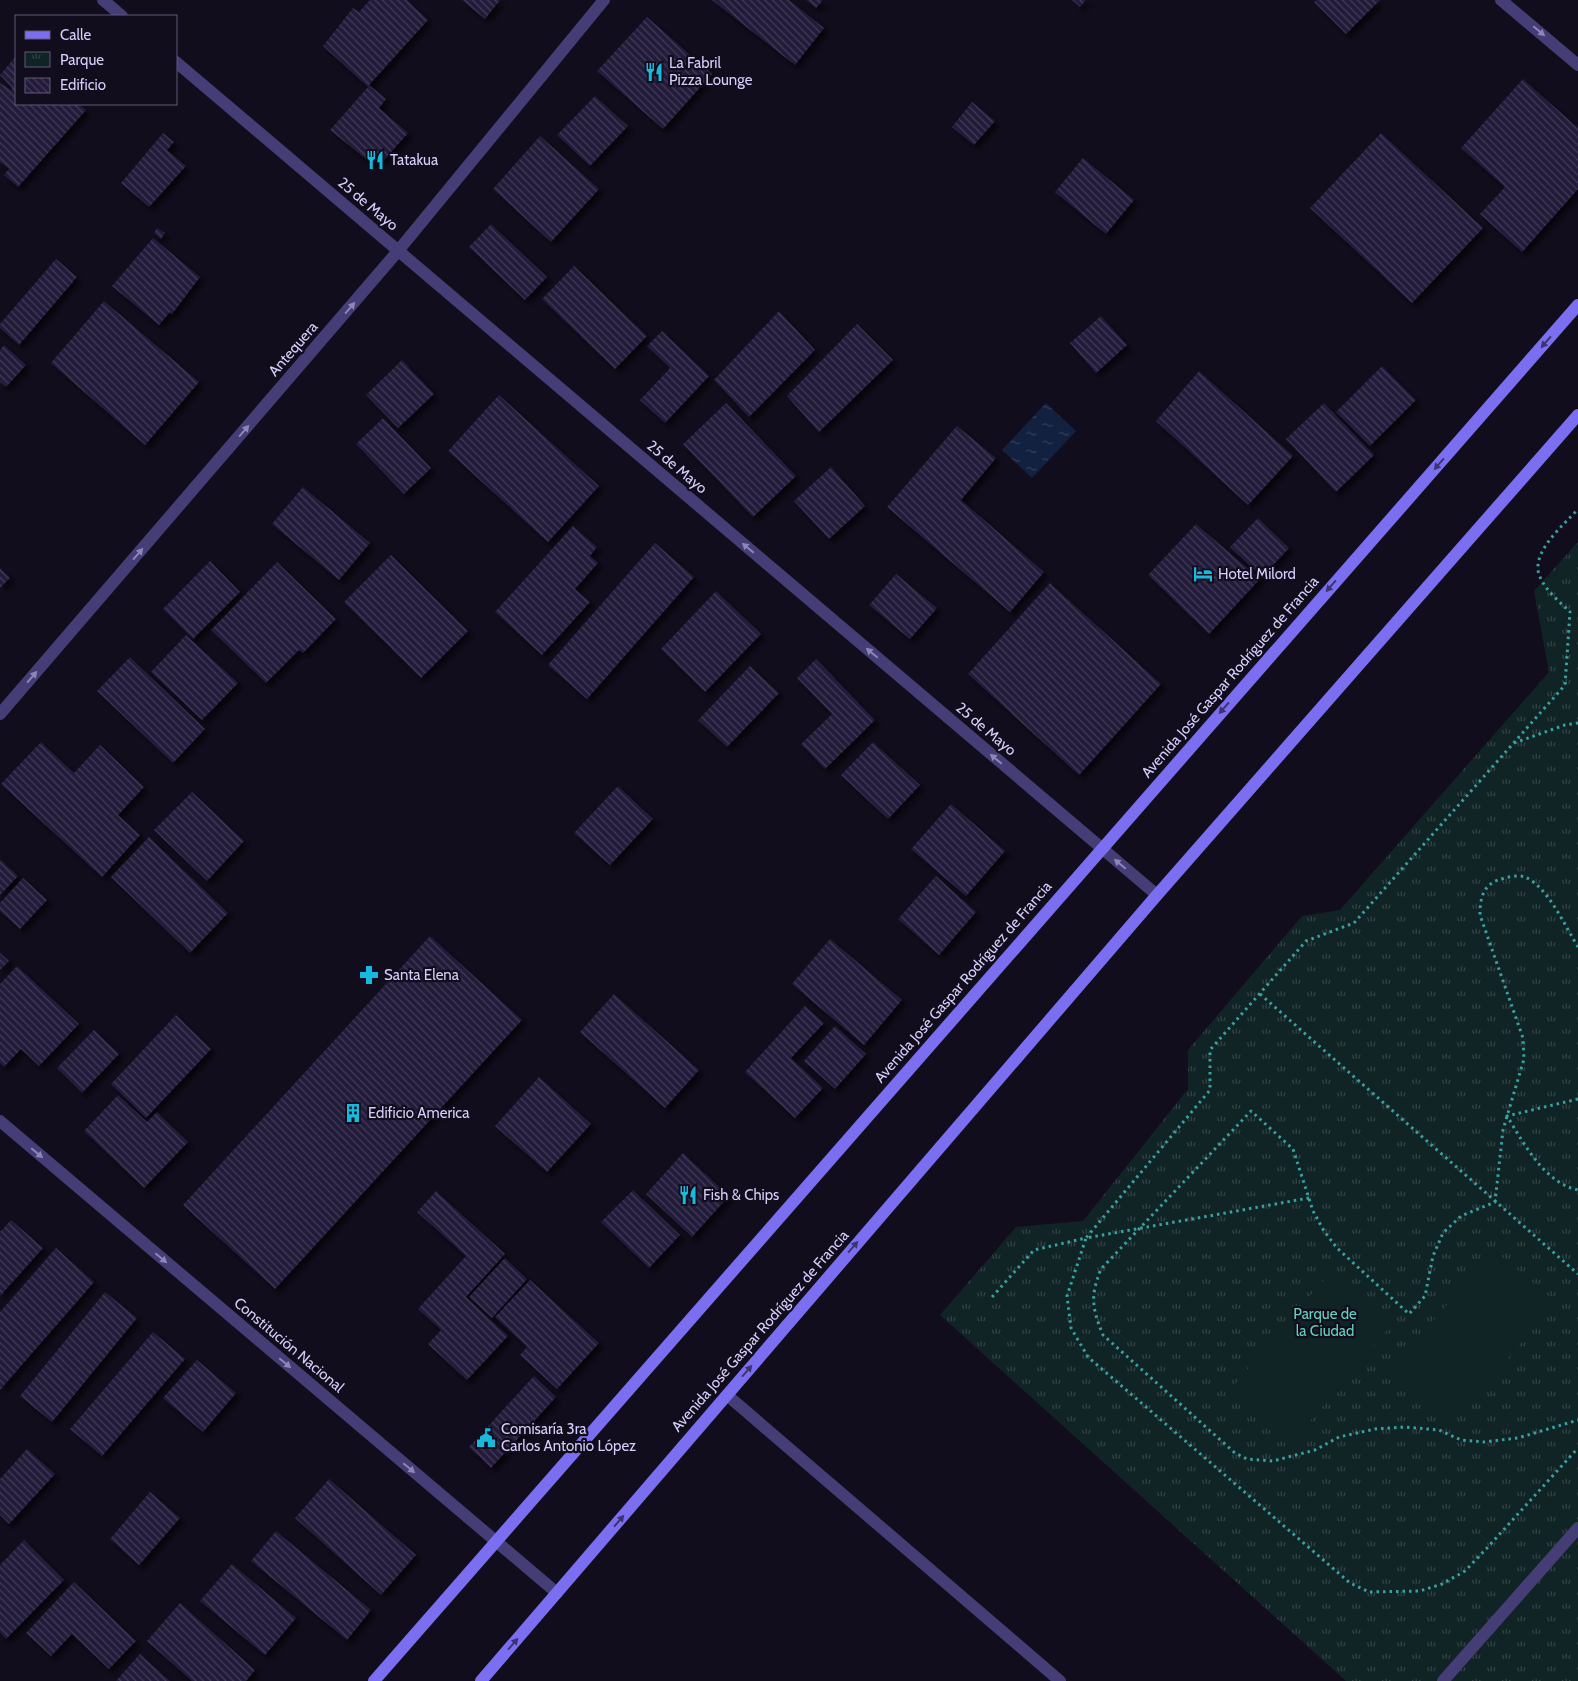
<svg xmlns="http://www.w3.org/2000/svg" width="1578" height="1681" font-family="Cabin,sans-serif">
	<defs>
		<pattern id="park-tufts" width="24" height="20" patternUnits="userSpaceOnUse" patternTransform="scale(1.25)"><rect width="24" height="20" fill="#112425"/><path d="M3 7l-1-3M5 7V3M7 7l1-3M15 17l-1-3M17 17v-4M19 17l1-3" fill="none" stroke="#334346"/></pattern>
		<pattern id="water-ripples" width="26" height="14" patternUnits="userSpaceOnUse" patternTransform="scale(1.25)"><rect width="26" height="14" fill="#122140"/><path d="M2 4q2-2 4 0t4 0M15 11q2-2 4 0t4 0" fill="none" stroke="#34405c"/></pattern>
		<pattern id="building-back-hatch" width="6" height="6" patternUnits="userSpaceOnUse" patternTransform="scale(1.25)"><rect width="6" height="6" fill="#241b3b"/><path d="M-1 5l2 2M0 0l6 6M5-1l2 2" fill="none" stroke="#433b58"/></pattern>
		<filter id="shadow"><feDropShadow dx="4.5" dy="4.5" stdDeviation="2.5" flood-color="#0009"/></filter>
	</defs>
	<rect width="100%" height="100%" fill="#110d1c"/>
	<path fill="url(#park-tufts)" d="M1578,542v1139h-232l-406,-366 76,-88 67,-6 105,-132v-39l114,-134 38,-6 209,-238 -15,-81z"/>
	<g fill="#112425">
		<path d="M1494,1250l62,52 -105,123 -62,-53z"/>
		<path d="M1332,1270l61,53 -104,123 -62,-52z"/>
	</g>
	<path fill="url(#water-ripples)" d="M1046,403l30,28 -44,47 -30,-28z"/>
	<g fill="url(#building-back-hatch)" filter="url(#shadow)">
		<path d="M370,0h37l21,20 -59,65 17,14 -7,9 29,25 -23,26 -14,4 -41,-33 38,-43 -45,-41 30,-38 6,4z"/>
		<path d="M462,0h38l-15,19z"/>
		<path d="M712,0h77l35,28 -29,37z"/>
		<path d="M806,0h17l-7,8z"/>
		<path d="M1072,0h14l-6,7z"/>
		<path d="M1316,0h64l-34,34 -32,-32z"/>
		<path d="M647,17l65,57 -49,55 -66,-58z"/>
		<path d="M16,56v48h62l8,6 -68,77 -14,-12 5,-6 -9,-7v-79l11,7 1,-2 -12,-13z"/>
		<path d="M1523,79l55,49v61l-56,63 -42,-38 25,-27 -44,-39z"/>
		<path d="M595,96l33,30 -38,40 -33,-31z"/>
		<path d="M972,102l23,19 -21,24 -22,-18z"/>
		<path d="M163,133l11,9 -7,8 19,16 -37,41 -28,-24z"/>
		<path d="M1381,133l102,95 -71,75 -102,-95z"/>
		<path d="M540,136l59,53 -48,53 -58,-53z"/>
		<path d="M1083,158l51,42 -28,34 -51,-42z"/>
		<path d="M491,224l56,53 -22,23 -56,-53z"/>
		<path d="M157,228l8,5 -4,6 -7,-6z"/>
		<path d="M153,238l47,39 -28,37 -2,-2 -11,13 -47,-39z"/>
		<path d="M56,259l21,18 -58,68 -19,-17v-4z"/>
		<path d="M574,266l73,70 -32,33 -73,-70z"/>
		<path d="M104,301l95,81 -54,63 -94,-82z"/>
		<path d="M779,311l36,39 -66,67 -35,-37z"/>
		<path d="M1101,316l26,29 -31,28 -26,-30z"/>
		<path d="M857,324l36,36 -74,72 -32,-36z"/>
		<path d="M662,331l47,45 -44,47 -25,-23 30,-32 -23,-22z"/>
		<path d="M4,345l22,20 -20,22 -6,-5v-32z"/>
		<path d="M402,360l32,34 -36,34 -32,-33z"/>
		<path d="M1382,366l34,34 -46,46 -34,-34z"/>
		<path d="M1199,371l94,85 -45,49 -92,-84z"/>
		<path d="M499,395l100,91 -51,56 -100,-91z"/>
		<path d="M726,403l70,73 -43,41 -70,-73z"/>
		<path d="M1324,403l50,52 -38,37 -50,-53z"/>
		<path d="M383,418l48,50 -27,26 -48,-50z"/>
		<path d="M957,426l39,32 -35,42 83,72 -34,40 -123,-105z"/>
		<path d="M831,467l34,39 -36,33 -35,-38z"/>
		<path d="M303,487l67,56 -31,37 -67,-56z"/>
		<path d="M1258,518l31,30 -27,29 -32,-30z"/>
		<path d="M1196,524l64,55 -51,55 -61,-59z"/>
		<path d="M573,526l24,21 -7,9 8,7 -23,26 15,13 -48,53 -47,-43z"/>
		<path d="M655,543l39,34 -107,122 -39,-34z"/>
		<path d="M391,555l77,76 -47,47 -77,-76z"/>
		<path d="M210,561l30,31 -47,47 -30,-30z"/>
		<path d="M277,562l59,57 -33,34 -4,-3 -33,33 -55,-53z"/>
		<path d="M0,568l10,10 -10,10z"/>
		<path d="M896,574l41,34 -27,31 -41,-34z"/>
		<path d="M1050,583l111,101 -82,91 -111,-101z"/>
		<path d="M716,591l45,43 -56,58 -44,-43z"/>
		<path d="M186,635l52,48 -36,37 -51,-48z"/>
		<path d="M130,657l75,72 -32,34 -76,-72z"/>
		<path d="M816,659l59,61 -50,49 -24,-25 31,-30 -35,-36z"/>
		<path d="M750,666l29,27 -52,54 -29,-27z"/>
		<path d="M41,742l33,31 26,-28 44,42 -26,28 22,20 -38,42 -101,-93z"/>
		<path d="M873,742l47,43 -32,34 -47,-44z"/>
		<path d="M618,786l35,33 -43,46 -36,-32z"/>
		<path d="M192,792l52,49 -37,40 -53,-51z"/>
		<path d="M951,804l54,47 -39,45 -55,-47z"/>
		<path d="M149,837l79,76 -38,40 -79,-76z"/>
		<path d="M0,859l18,17 -18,19z"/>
		<path d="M936,876l40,36 -37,43 -41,-36z"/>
		<path d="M23,878l24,22 -27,29 -20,-18v-8z"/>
		<path d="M430,936l92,84 -247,269 -92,-84z"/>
		<path d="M830,939l72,61 -38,45 -72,-61z"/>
		<path d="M0,953l9,8 -9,9z"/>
		<path d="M17,966l62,58 -40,42 -18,-17 -17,18 -4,-4v-79z"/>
		<path d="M614,994l85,76 -34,38 -85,-76z"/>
		<path d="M805,1006l19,17 -33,35 32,30 -28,30 -50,-46z"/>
		<path d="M176,1015l35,34 -65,69 -35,-34z"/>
		<path d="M835,1026l31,28 -31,35 -31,-28z"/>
		<path d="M94,1030l25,24 -37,39 -25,-25z"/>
		<path d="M539,1077l52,47 -44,48 -52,-46z"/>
		<path d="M118,1095l29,27 10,-10 31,30 -44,46 -60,-57z"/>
		<path d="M683,1153l46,43 -37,41 -46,-43z"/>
		<path d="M633,1190l47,45 -31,33 -48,-46z"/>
		<path d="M436,1191l69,63 -39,43 42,39 -41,44 -39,-36 13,-14 -23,-21 48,-53 -49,-44z"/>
		<path d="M11,1220l32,28 -43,48v-64z"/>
		<path d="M56,1248l38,34 -94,108v-78z"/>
		<path d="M505,1258l22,21 -35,39 -23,-21z"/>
		<path d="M530,1280l69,63 -42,46 -37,-34 7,-8 -32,-30z"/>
		<path d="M105,1292l32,26 -85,104 -32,-26z"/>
		<path d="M153,1332l32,27 -83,97 -32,-27z"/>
		<path d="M197,1360l39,33 -33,39 -40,-34z"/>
		<path d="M534,1376l22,21 -65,71 -22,-21z"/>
		<path d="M27,1449l28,25 -46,50 -9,-9v-36z"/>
		<path d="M329,1479l87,76 -35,40 -86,-77z"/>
		<path d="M150,1492l30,26 -41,47 -29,-26z"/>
		<path d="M276,1531l95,79 -24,30 -96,-79z"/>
		<path d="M24,1540l40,40 -58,59 -6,-7v-67z"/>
		<path d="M232,1564l64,54 -31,37 -65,-54z"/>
		<path d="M74,1582l62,59 -27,28 -37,-35 -21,22 -25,-23z"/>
		<path d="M180,1603l75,67 -9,11h-54l-45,-40z"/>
		<path d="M140,1654l30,27h-54z"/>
	</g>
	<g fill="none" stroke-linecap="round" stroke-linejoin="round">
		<g stroke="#39a1a2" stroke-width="3" stroke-dasharray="2.5 4" stroke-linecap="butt">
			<path d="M1514,743l51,-18 13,-2"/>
			<path d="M1578,947c-13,-21 -30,-60 -53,-70 -8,-3 -20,1 -27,3 -16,6 -18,20 -18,35l43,123 1,21 -21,71 -8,72 -34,14 -18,17 -10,23 -8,40 -16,18 -72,-66 -13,-17 -11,-20 -20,-62 -42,-38 -150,158c-11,27 -9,39 2,66l132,118 12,6 26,2 42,-11 24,-13 36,-8 30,-2 34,3 22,10 23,2 34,-4 60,-18"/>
			<path d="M1260,994l318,280"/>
			<path d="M1578,1099l-71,17c16,26 37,67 71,74"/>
			<path d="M1309,1198l-223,40 -19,58 4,32 17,29 262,226 19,9 51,-1 22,-7 23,-13 22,-23 91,-100"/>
			<path d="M992,1297l42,-47 52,-12 124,-148v-40l96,-109 48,-18 211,-238 5,-73c-10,-10 -24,-21 -30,-35 -11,-24 24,-52 38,-68"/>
		</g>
		<g stroke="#443d76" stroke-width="12">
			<path d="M103,0l19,16"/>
			<path d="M1501,0l77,65"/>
			<path d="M176,62l981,833"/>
			<path d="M0,714l398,-463 206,-251"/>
			<path d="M0,1121l557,472"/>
			<path d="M727,1395l333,286"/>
			<path d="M1443,1681l135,-153"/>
		</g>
		<g stroke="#7b6ef0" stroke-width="12">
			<path d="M374,1681l1204,-1376"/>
			<path d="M481,1681l676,-786 421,-480"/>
		</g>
	</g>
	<defs><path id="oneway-solid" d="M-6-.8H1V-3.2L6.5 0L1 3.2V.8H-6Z" transform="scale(1.25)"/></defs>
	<g fill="#8d86b8">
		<use href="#oneway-solid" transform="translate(1539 31) rotate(40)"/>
		<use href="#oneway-solid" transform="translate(350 308) rotate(-49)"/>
		<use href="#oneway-solid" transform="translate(244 431) rotate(-49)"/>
		<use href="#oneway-solid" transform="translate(748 548) rotate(-140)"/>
		<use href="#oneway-solid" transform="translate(138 554) rotate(-49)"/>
		<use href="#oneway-solid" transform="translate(872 653) rotate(-140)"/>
		<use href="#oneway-solid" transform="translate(32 677) rotate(-49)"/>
		<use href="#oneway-solid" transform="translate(996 759) rotate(-140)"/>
		<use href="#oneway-solid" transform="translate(1120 864) rotate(-140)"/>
		<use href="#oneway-solid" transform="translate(37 1153) rotate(40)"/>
		<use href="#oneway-solid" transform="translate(161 1258) rotate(40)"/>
		<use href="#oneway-solid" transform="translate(285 1363) rotate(40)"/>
		<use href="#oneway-solid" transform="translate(409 1468) rotate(40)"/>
	</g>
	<g fill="#3b3471">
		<use href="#oneway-solid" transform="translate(1546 342) rotate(131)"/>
		<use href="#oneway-solid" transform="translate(1439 464) rotate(131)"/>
		<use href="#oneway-solid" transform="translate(1331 586) rotate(131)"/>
		<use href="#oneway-solid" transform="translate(1224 708) rotate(131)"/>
		<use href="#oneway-solid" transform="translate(853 1247) rotate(-49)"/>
		<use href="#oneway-solid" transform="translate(747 1371) rotate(-49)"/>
		<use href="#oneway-solid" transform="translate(619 1521) rotate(-49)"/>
		<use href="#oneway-solid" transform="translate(513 1644) rotate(-49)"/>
	</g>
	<defs>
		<g id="restaurant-bare" transform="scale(1.5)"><path d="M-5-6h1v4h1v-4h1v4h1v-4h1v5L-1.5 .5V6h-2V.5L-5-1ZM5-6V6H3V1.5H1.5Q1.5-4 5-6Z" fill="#17badc" stroke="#110d1c" stroke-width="2.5" paint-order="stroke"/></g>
		<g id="hotel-bare" transform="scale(1.5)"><path d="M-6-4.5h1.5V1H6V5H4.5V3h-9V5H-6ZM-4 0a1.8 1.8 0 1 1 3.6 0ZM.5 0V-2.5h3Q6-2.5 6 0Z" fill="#17badc" stroke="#110d1c" stroke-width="2.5" paint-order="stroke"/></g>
		<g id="pharmacy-bare" transform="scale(1.5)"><path d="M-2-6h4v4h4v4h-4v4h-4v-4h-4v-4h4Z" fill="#17badc" stroke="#110d1c" stroke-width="2.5" paint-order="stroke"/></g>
		<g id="building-bare" transform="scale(1.5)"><path d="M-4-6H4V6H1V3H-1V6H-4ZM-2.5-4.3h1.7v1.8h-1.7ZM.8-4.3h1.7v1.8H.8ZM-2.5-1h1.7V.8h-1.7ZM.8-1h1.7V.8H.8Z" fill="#17badc" stroke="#110d1c" stroke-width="2.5" paint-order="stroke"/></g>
		<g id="civic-bare" transform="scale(1.5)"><path d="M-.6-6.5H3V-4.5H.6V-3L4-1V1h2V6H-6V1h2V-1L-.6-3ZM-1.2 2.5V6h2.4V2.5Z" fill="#17badc" stroke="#110d1c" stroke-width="2.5" paint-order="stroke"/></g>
	</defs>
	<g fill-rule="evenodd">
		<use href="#restaurant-bare" x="654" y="72"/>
		<use href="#restaurant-bare" x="375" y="160"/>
		<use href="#hotel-bare" x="1203" y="574"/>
		<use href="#pharmacy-bare" x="369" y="975"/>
		<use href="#building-bare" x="353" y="1113"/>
		<use href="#restaurant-bare" x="688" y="1195"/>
		<use href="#civic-bare" x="486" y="1438"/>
	</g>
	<g text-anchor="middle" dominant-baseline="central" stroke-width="4.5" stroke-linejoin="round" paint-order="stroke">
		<g font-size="15" fill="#d6cefa" stroke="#110d1c" text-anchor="start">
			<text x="669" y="63">La Fabril<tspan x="669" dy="17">Pizza Lounge</tspan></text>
			<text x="390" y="160">Tatakua</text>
			<text x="1218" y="574">Hotel Milord</text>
			<text x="384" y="975">Santa Elena</text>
			<text x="368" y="1113">Edificio America</text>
			<text x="703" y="1195">Fish &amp; Chips</text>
			<text x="501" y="1429">Comisaría 3ra<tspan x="501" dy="17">Carlos Antonio López</tspan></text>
		</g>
		<g font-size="15" fill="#d6cefa" stroke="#110d1c">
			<text transform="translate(368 204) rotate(40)">25 de Mayo</text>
			<text transform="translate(293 349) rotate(-49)">Antequera</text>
			<text transform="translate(677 467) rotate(40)">25 de Mayo</text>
			<text transform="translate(1230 677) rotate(-49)">Avenida José Gaspar Rodríguez de Francia</text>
			<text transform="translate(986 729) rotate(40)">25 de Mayo</text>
			<text transform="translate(963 982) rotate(-49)">Avenida José Gaspar Rodríguez de Francia</text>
			<text transform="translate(760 1331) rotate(-49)">Avenida José Gaspar Rodríguez de Francia</text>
			<text transform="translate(289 1345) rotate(40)">Constitución Nacional</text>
		</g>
		<g font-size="15" fill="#62d1be" stroke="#110d1c">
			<text x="1325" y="1314">Parque de<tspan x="1325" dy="17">la Ciudad</tspan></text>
		</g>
	</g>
	<rect x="15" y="15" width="162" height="90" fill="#110d1c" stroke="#605a75"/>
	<rect x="25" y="31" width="25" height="8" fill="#7b6ef0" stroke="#605a75"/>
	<text x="60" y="40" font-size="15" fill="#d6cefa">Calle</text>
	<rect x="25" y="52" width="25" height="15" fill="url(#park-tufts)" stroke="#605a75"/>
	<text x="60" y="65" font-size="15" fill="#d6cefa">Parque</text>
	<rect x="25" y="78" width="25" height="15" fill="url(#building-back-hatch)" stroke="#605a75"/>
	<text x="60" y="90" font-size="15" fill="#d6cefa">Edificio</text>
</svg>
